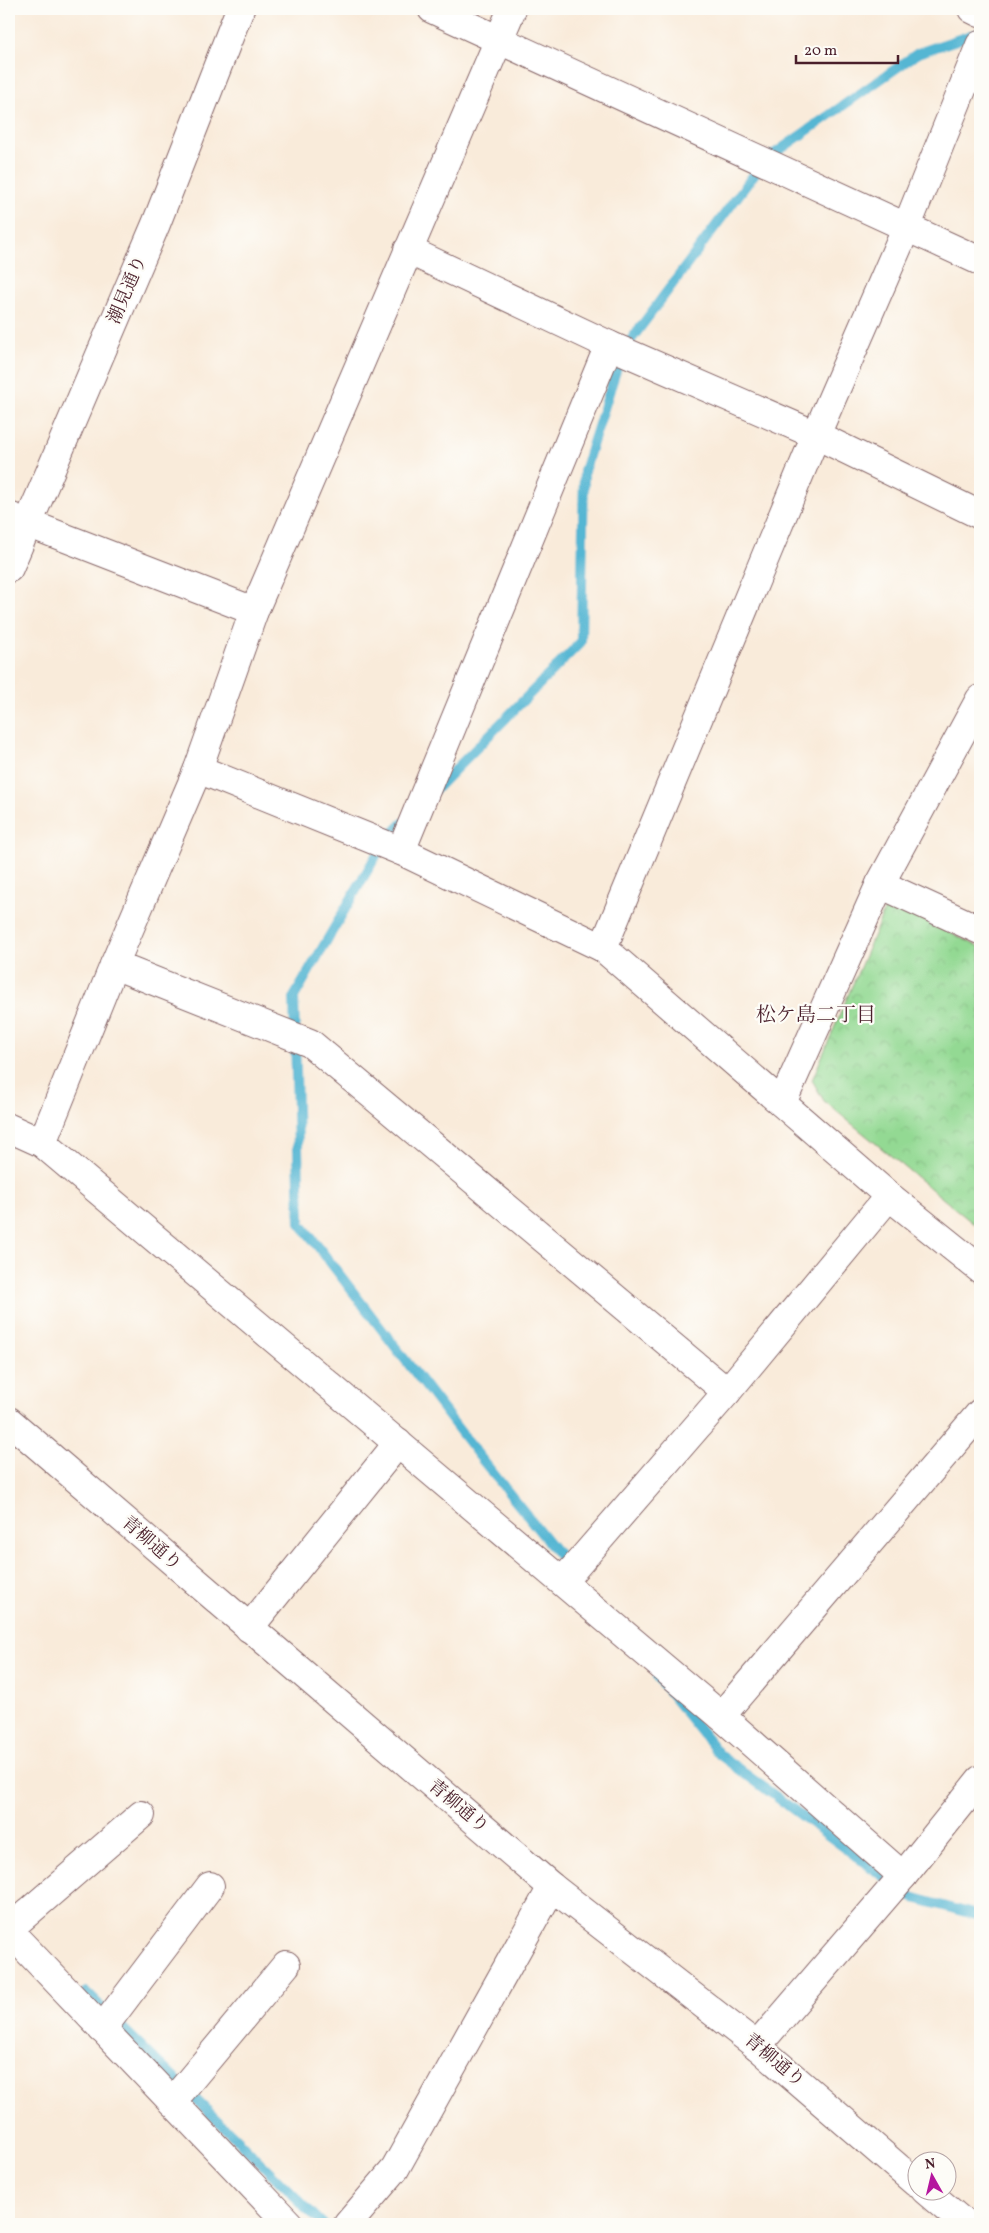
<svg xmlns="http://www.w3.org/2000/svg" width="989" height="2233" font-family="Vollkorn,'Noto Serif JP',serif">
	<defs>
		<pattern id="park-crowns" width="20" height="18" patternUnits="userSpaceOnUse" patternTransform="scale(1.25)"><rect width="20" height="18" fill="#93d993"/><path d="M2 6a3 3 0 1 1 6 0M12 15a3 3 0 1 1 6 0" fill="none" stroke="#80ba7f"/></pattern>
	</defs>
	<rect width="100%" height="100%" fill="#fdfcf7"/>
	<filter id="ink" filterUnits="userSpaceOnUse"><feTurbulence type="fractalNoise" baseFrequency=".02" numOctaves="2"/><feDisplacementMap in="SourceGraphic" scale="10" xChannelSelector="R" yChannelSelector="G"/><feConvolveMatrix kernelMatrix="1 2 1 2 8 2 1 2 1" color-interpolation-filters="sRGB"/></filter>
	<filter id="wash" filterUnits="userSpaceOnUse"><feTurbulence type="fractalNoise" baseFrequency=".0096" numOctaves="4" result="noise"/><feDisplacementMap in="SourceGraphic" scale="20" xChannelSelector="R" yChannelSelector="G"/><feGaussianBlur stdDeviation="1.12" result="paint"/><feColorMatrix in="noise" values="0 0 0 0 0 0 0 0 0 0 0 0 0 0 0 0 0 1.4 0 .05"/><feComposite in="paint" operator="in"/></filter>
	<g filter="url(#wash)">
		<rect width="100%" height="100%" fill="#f9ebda"/>
		<path fill="url(#park-crowns)" stroke="#6e7c5f" d="M901,909l79,38v282l-156,-128 -12,-21 72,-169z"/>
		<g fill="none" stroke-linecap="round" stroke-linejoin="round">
			<g stroke="#54b6d3" stroke-width="10">
				<path d="M436,789l145,-147 3,-171 38,-119 142,-191 154,-108 62,-21"/>
				<path d="M403,823l-19,19 -90,155 6,226 176,229 95,118"/>
				<path d="M657,1677l63,78 191,142 69,19"/>
				<path d="M86,1992l237,232"/>
			</g>
		</g>
	</g>
	<g filter="url(#ink)">
		<g fill="none" stroke-linecap="round" stroke-linejoin="round">
			<g stroke="#876668" stroke-width="30">
				<g id="minor">
					<path d="M432,9l548,252"/>
					<path d="M972,9l8,4"/>
					<path d="M408,250l201,95 207,90 164,80"/>
					<path d="M9,516l245,95"/>
					<path d="M9,568l147,-344 84,-215"/>
					<path d="M198,769l203,82 202,97 286,248 91,73"/>
					<path d="M401,851l208,-506"/>
					<path d="M880,884l100,46"/>
					<path d="M603,948l213,-513 91,-209 73,-181"/>
					<path d="M114,965l196,78 417,349"/>
					<path d="M782,1103l98,-219 100,-185"/>
					<path d="M9,1128l33,15 679,573 182,160"/>
					<path d="M42,1143l72,-178 84,-196 56,-158 258,-602"/>
					<path d="M9,1421l543,466 205,159 159,137"/>
					<path d="M563,1581l164,-189 162,-196"/>
					<path d="M249,1628l149,-185"/>
					<path d="M721,1716l259,-303"/>
					<path d="M9,1929l132,-114"/>
					<path d="M9,1931l280,293"/>
					<path d="M102,2029l108,-143"/>
					<path d="M757,2046l146,-170 77,-96"/>
					<path d="M172,2102l114,-137"/>
					<path d="M925,2190l40,34"/>
					<path d="M348,2224l47,-55 157,-282"/>
				</g>
			</g>
			<use href="#minor" stroke="#fff" stroke-width="28"/>
		</g>
	</g>
	<g text-anchor="middle" dominant-baseline="central" stroke-width="4.5" stroke-linejoin="round" paint-order="stroke">
		<g font-size="18" fill="#4a1f2b" stroke="#fdfcf7">
			<text transform="translate(128 290) rotate(-67)">潮見通り</text>
			<text transform="translate(151 1544) rotate(41)">青柳通り</text>
			<text transform="translate(458 1807) rotate(40)">青柳通り</text>
			<text transform="translate(774 2061) rotate(40)">青柳通り</text>
		</g>
		<g font-size="20" fill="#4a1f2b" stroke="#fdfcf7">
			<text x="816" y="1016">松ケ島二丁目</text>
		</g>
	</g>
	<rect width="989" height="2233" fill="none" stroke="#fdfcf7" stroke-width="30"/>
	<g transform="translate(932 2176) rotate(352)"><circle r="24" fill="#fdfcf7" stroke="#b5a4a5"/>
	<path d="M0-4L9 19L0 12L-9 19Z" fill="#b5179e"/>
	<text y="-8" font-size="14" font-weight="bold" text-anchor="middle" fill="#4a1f2b">N</text>
	</g>
	<path d="M796 55v8h102v-8" fill="none" stroke="#4a1f2b" stroke-width="2.5"/>
	<text x="804" y="55" font-size="15" fill="#4a1f2b" stroke="#fdfcf7" stroke-width="4" paint-order="stroke">20 m</text>
</svg>
